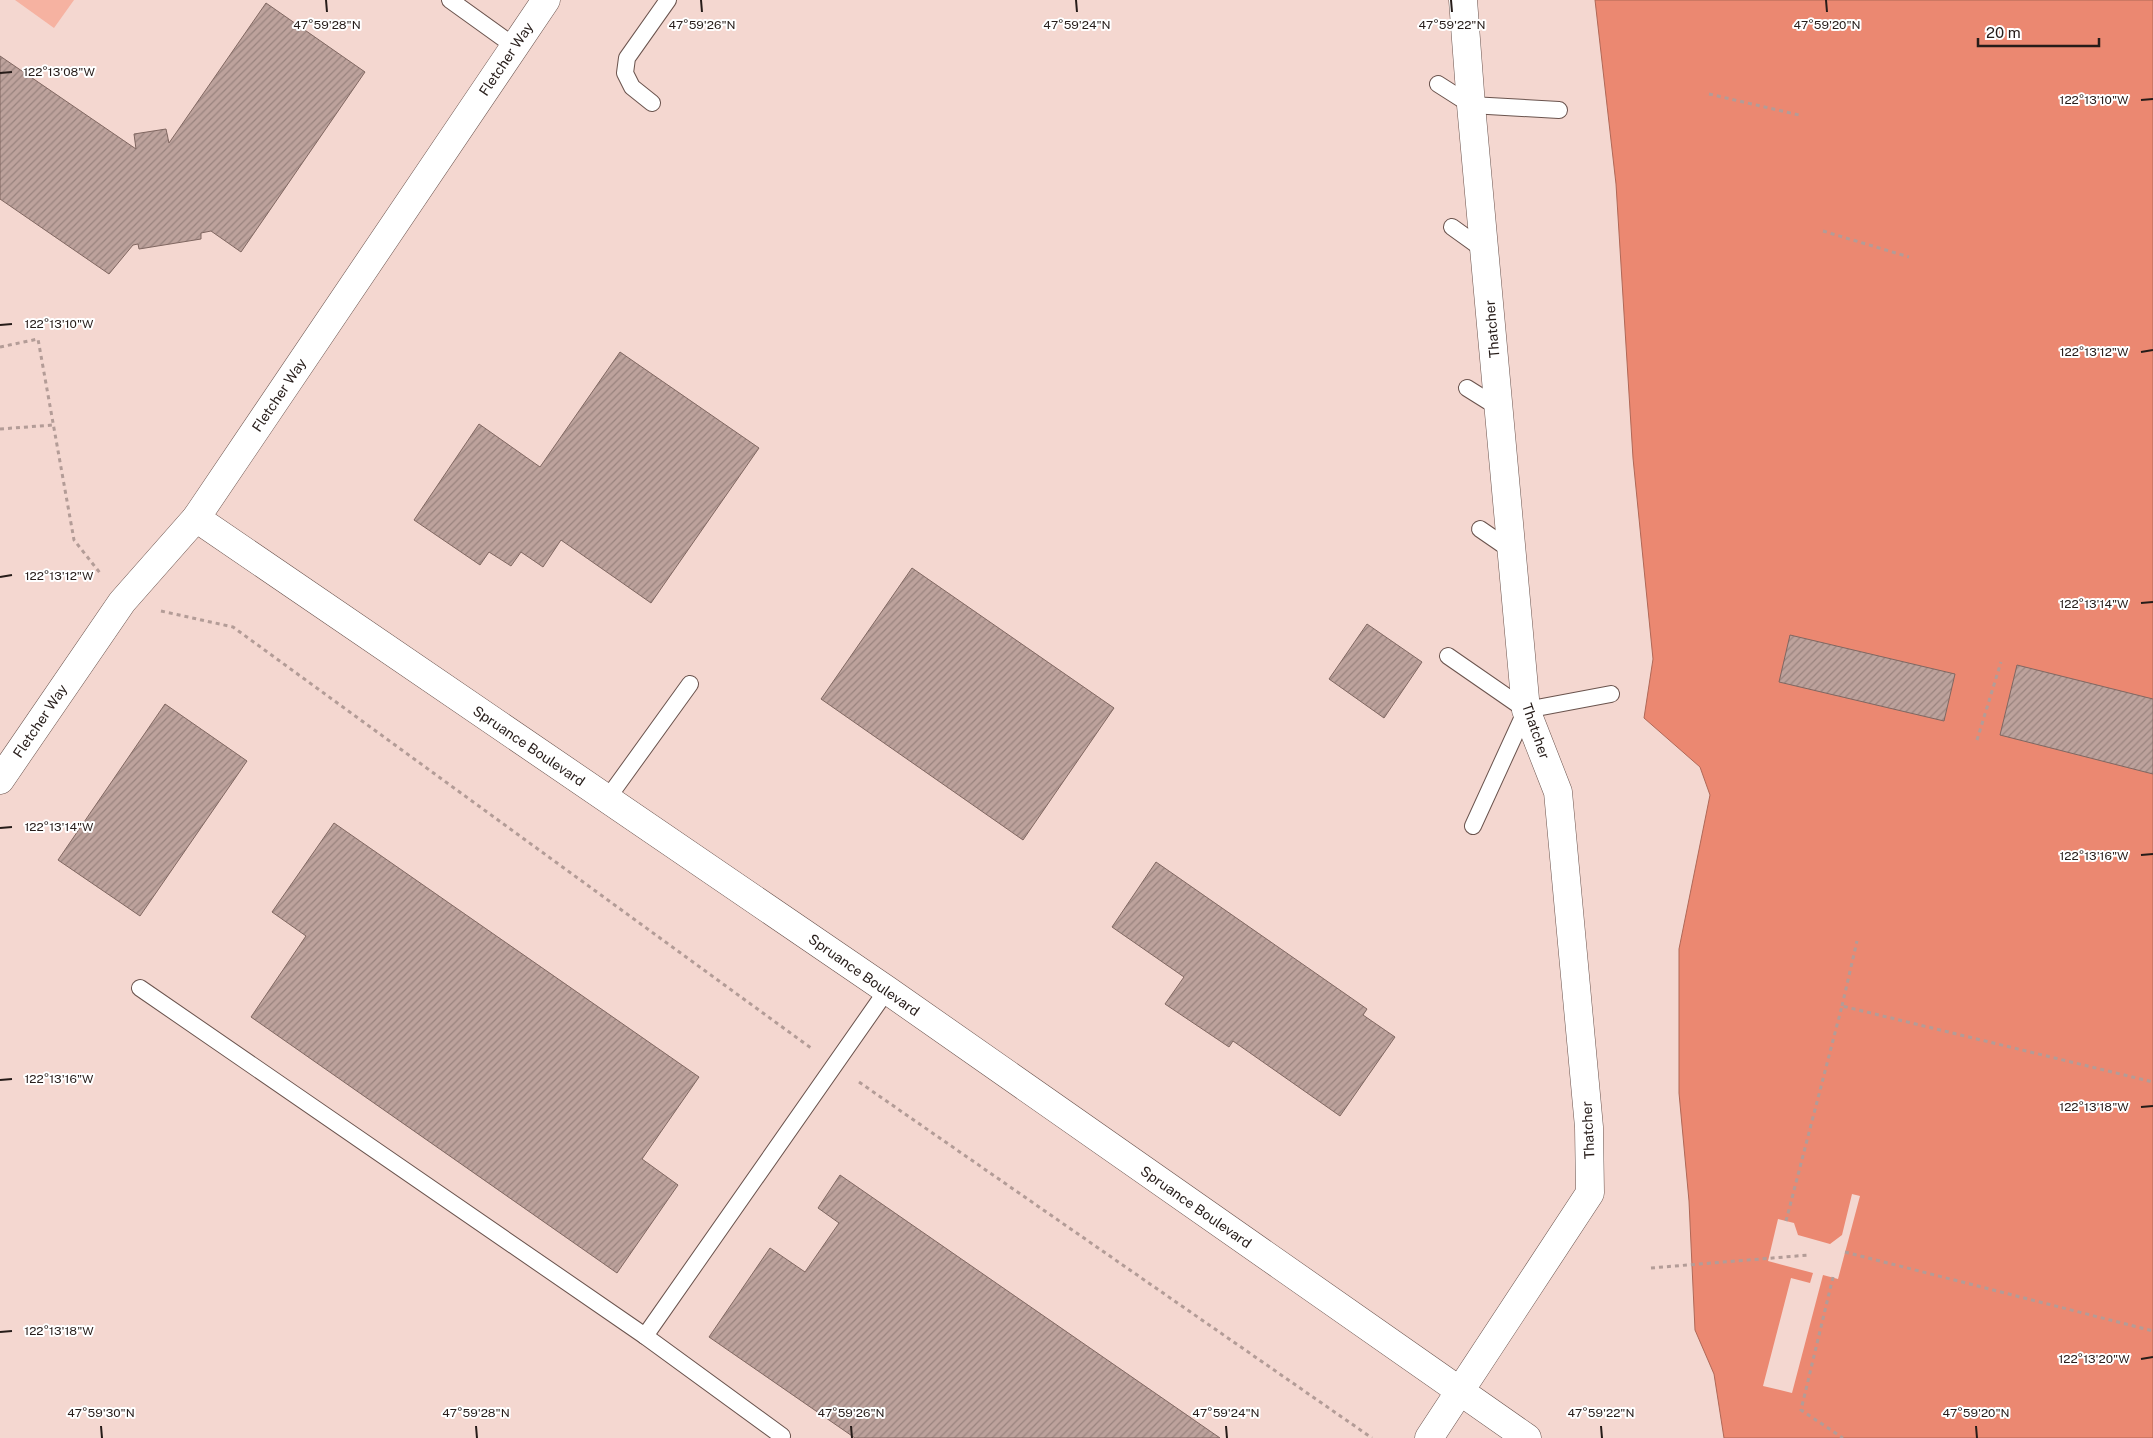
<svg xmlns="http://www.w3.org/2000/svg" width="2153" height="1438" font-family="'Public Sans',sans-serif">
	<defs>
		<pattern id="building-hatch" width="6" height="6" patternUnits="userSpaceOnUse" patternTransform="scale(1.25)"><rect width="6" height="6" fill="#bda29c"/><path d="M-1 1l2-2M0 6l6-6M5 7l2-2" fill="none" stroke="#99837e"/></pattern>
	</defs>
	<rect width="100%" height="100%" fill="#f4d7d0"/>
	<path fill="#f6b2a1" d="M15,0h59l-20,28z"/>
	<path fill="#eb8871" stroke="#b06857" d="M1595,0h558v1438h-429l-10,-64 -19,-44 -6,-129 -10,-108v-144l31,-154 -10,-28 -56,-49 9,-59 -20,-201 -17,-274z"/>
	<path fill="#f4d7d0" d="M1852,1194l8,2 -22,83 -15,-4 -31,118 -29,-7 28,-108 19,5 3,-10 -45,-12 10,-42 16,4 4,12 32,9 12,-9z"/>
	<g fill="url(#building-hatch)" stroke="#806761">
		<path d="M266,3l99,69 -124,180 -30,-21 -10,2v6l-62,10 -1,-5 -5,1 -24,29 -109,-75v-143l136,93 -2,-15 32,-5 3,14z"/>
		<path d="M620,352l139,96 -108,155 -90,-63 -18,27 -22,-15 -10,14 -22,-14 -9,13 -66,-45 65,-96 61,43z"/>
		<path d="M912,568l202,140 -91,132 -202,-141z"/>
		<path d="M1367,624l55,38 -38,56 -55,-39z"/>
		<path d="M1790,635l165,39 -11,47 -165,-39z"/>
		<path d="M2017,665l136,34v75l-153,-39z"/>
		<path d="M165,704l82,57 -107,155 -82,-56z"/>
		<path d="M334,823l365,254 -57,82 36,26 -61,88 -366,-256 55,-81 -34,-24z"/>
		<path d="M1156,862l211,147 -4,6 32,22 -55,79 -107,-75 -4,6 -64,-43 19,-27 -72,-50z"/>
		<path d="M840,1175l380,263h-365l-146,-101 61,-89 35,24 34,-49 -21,-15z"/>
	</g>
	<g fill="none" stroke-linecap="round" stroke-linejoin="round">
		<g stroke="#6a534d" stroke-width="18">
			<g id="lane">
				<path d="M450,0l64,46"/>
				<path d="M1438,84l33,21 88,5"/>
				<path d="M652,103l-20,-16 -7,-14 2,-15 41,-58"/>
				<path d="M1452,227l32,23"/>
				<path d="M1467,388l32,20"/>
				<path d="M1480,529l32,22"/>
				<path d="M1448,656l78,54 85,-16"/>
				<path d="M607,799l83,-115"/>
				<path d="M1473,826l53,-116"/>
				<path d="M140,988l505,348 137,100"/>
				<path d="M645,1336l242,-346"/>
			</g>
		</g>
		<g stroke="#6a534d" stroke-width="29">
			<g id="street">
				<path d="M196,518l691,472 640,448"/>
				<path d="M0,780l122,-178 74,-84 350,-518"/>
				<path d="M1429,1438l161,-245 -1,-66 -31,-335 -32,-82 -55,-605 -8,-105"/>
			</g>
		</g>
		<g stroke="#b39c97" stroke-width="3" stroke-dasharray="4 4" stroke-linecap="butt">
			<path d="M1709,94l90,21"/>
			<path d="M1823,231l86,26"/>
			<path d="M0,347l38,-8 36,201 26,33"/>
			<path d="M0,429l53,-4"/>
			<path d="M161,611l72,16 578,421"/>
			<path d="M1977,740l24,-78"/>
			<path d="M1842,1006l15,-65"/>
			<path d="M859,1082l513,356"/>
			<path d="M1786,1221l56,-215 311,76"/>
			<path d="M1845,1252l308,79"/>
			<path d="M1651,1268l158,-13"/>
			<path d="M1833,1277l-32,133 42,28"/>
		</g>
		<use href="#lane" stroke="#fff" stroke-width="16"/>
		<use href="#street" stroke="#fff" stroke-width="28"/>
	</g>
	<path fill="none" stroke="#261c19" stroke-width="2" d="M326,0l1,12M701,0l1,12M1076,0l1,12M1451,0l1,12M1826,0l1,12M0,73l12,-1M2141,100l12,-1M0,325l12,-1M2141,352l12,-2M0,577l12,-2M2141,603l12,-1M0,828l12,-1M2141,855l12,-1M0,1080l12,-1M2141,1107l12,-1M0,1332l12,-1M2141,1359l12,-2M101,1426l1,12M476,1426l1,12M851,1426l1,12M1226,1426l1,12M1601,1426l1,12M1976,1426l1,12"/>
	<g text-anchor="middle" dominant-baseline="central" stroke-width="4" stroke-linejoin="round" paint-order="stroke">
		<g font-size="14" fill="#261c19" stroke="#fff">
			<text transform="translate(506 59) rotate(-56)">Fletcher Way</text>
			<text transform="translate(1492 329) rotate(-95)">Thatcher</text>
			<text transform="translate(279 395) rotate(-56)">Fletcher Way</text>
			<text transform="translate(40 721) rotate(-56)">Fletcher Way</text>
			<text transform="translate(1536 731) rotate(71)">Thatcher</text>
			<text transform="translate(529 746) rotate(34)">Spruance Boulevard</text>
			<text transform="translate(864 975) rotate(35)">Spruance Boulevard</text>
			<text transform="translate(1588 1130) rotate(-93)">Thatcher</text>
			<text transform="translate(1196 1207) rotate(35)">Spruance Boulevard</text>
		</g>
	</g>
	<g font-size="12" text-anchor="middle" fill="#261c19" stroke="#fff" stroke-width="4" stroke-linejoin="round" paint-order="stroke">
		<text x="327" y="29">47°59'28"N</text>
		<text x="702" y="29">47°59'26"N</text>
		<text x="1077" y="29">47°59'24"N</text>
		<text x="1452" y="29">47°59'22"N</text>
		<text x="1827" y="29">47°59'20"N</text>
		<text x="59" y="76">122°13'08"W</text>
		<text x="2094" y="104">122°13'10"W</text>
		<text x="59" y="328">122°13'10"W</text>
		<text x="2094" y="356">122°13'12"W</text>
		<text x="59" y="580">122°13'12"W</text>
		<text x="2094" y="608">122°13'14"W</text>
		<text x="59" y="831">122°13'14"W</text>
		<text x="2094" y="860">122°13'16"W</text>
		<text x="59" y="1083">122°13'16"W</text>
		<text x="2094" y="1111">122°13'18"W</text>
		<text x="59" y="1335">122°13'18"W</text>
		<text x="2094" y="1363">122°13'20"W</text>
		<text x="101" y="1417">47°59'30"N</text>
		<text x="476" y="1417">47°59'28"N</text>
		<text x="851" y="1417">47°59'26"N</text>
		<text x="1226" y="1417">47°59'24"N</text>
		<text x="1601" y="1417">47°59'22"N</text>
		<text x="1976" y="1417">47°59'20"N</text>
	</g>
	<path d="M1978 38v8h121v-8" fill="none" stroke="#261c19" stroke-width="2.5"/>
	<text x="1986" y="38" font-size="15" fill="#261c19" stroke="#ffffff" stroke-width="4" paint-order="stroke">20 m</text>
</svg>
